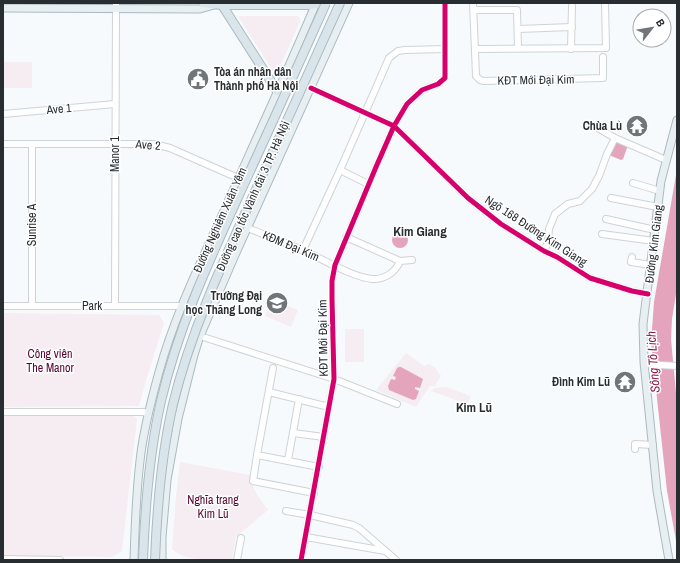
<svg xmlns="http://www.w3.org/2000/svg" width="680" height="563" font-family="'Archivo Narrow',sans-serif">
	<rect width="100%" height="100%" fill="#f6fafc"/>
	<g fill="#f5edf1">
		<path d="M238,16h59l3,2v4l-24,54z"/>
		<rect x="3" y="62" width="29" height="26"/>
		<path d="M271,299l27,11 -7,17 -26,-11z"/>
		<path d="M3,313l156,2 5,8 -17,54 -8,29 -136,1z"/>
		<rect x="345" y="329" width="19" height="33"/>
		<path d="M406,353l18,13 5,-2 7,4 3,6 2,1 -6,11h-5l-14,21 -40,-17z"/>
		<path d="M446,387l25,9 -4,8 -36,-13 4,-3z"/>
		<path d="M133,415l4,4 -15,132 -10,6 -109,-1v-140z"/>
		<path d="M180,462l70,13c1,14 10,24 18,35l-32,27 -4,21 -2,2c-17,0 -45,2 -58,-11l4,-53z"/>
	</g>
	<g fill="#e4a5bc">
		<path d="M615,141l12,5v2l-4,11 -2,1 -12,-5z"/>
		<path d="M677,169v119l-5,31 -1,20 6,65v142l-10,-55 -16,-148 3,-41z"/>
		<circle cx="400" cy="240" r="8"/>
		<path d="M399,367h2l22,12 -3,9 -5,-1v2l4,2 -3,8 -3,1 -24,-10 -1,-4 3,-7 4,1 1,-3 -3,-1 4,-8z"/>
	</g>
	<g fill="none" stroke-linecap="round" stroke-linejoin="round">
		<g stroke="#ced4d6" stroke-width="8">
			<g id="minor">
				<path d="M473,3l3,73 4,4 4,1 119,-3v-21"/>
				<path d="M474,10h43l1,38"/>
				<path d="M518,29l54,-2"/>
				<path d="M475,49l131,-1 -1,-45"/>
				<path d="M571,49l1,-43"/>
				<path d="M311,88l83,38 74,72 33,26 43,27 13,6 33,21 42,13 16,3"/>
				<path d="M3,114l112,-10"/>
				<path d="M596,127l19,11 51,22"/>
				<path d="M3,144h151l16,4 68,30"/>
				<path d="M32,144v161"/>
				<path d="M340,170l28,14"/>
				<path d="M633,183l27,8"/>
				<path d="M611,198l47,9"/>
				<path d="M606,219l49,11"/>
				<path d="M248,228c18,8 38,14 56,23 19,8 48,26 68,28 12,1 24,-7 28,-18l-54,-24"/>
				<path d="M602,234l52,7"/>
				<path d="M303,250l37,-80 49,-112 9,-7 7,-1 40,-1"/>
				<path d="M544,251l4,-9 1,-13 6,-15 13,-10 12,-3 12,-12 7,-13 8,-22 8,-16"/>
				<path d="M632,257l-1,5 20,3"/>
				<path d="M400,261l12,-1"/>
				<path d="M3,306h179"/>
				<path d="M115,306l1,-303"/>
				<path d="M200,336l134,43 63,25"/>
				<path d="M645,364l32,2"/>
				<path d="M273,368l-16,87 62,12"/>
				<path d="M269,392l60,15"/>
				<path d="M3,412h141l4,2"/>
				<path d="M293,433l31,4"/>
				<path d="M635,449v-5l18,1"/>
				<path d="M257,455l-4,26 61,12"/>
				<path d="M288,460l11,-61"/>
				<path d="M286,511l24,4 43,10 6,3 37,32"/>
				<path d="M306,537l79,14"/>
				<path d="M3,559l57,1"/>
				<path d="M237,560l4,-22"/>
				<path d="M301,560l33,-181 -2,-80v-18l3,-16 41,-98 18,-41 13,-22 15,-14 16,-6 7,-6v-75"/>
			</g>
		</g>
		<g stroke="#abbac1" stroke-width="9">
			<g id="major">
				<path d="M3,8l197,1 14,-4"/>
				<path d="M134,560c1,-33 2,-66 6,-99 3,-30 11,-60 19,-89 14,-51 37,-100 59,-148 33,-74 67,-147 98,-221"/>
				<path d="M162,560v-23l5,-57 11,-61 16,-64 6,-19 35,-81 114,-252"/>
				<path d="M669,560l-12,-69 -13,-129 -1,-38 18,-143 16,-61"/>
			</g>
		</g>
		<g stroke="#abbac1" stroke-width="10">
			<g id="highway">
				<path d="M203,3l19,2h87l16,-2"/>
				<path d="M222,5l55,86"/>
			</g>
		</g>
		<use href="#minor" stroke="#fefeff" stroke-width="6"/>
		<use href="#major" stroke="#e8eff3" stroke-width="7"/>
		<use href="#highway" stroke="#d9e5ea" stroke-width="8"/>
		<g stroke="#abbac1" stroke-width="10" stroke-linecap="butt">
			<g id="highway-bridge">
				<path d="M143,560c2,-54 6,-106 18,-159 17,-73 48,-140 79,-208 29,-63 58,-127 86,-190"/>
				<path d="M155,560c2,-53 6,-104 18,-156 18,-73 49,-140 80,-208 29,-64 58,-129 87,-193"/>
			</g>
		</g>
		<use href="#highway-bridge" stroke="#d9e5ea" stroke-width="8"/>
		<g stroke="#fff" stroke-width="8">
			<g id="cycleway">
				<path d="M311,88l83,38 74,72 33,26 43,27 13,6 33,21 42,13 16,3"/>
				<path d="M301,560l33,-181 -2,-80v-18l3,-16 41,-98 18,-41 13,-22 15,-14 16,-6 7,-6v-75"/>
			</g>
		</g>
		<use href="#cycleway" stroke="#d6006c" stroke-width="5"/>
	</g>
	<defs>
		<g id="civic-disc" transform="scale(1.15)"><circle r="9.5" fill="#6f7578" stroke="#fff"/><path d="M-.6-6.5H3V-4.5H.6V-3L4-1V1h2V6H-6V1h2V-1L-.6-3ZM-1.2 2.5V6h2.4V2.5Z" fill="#fff"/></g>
		<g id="temple-disc" transform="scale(1.15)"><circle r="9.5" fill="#6f7578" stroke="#fff"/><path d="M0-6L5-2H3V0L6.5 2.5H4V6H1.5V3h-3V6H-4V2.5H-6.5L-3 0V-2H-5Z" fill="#fff"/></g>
		<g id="university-disc" transform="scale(1.15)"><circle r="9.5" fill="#6f7578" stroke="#fff"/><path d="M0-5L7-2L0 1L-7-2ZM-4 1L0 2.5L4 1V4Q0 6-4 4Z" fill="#fff"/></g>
	</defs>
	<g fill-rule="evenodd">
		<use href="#civic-disc" x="198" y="79"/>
		<use href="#temple-disc" x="637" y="126"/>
		<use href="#university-disc" x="277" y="303"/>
		<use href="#temple-disc" x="625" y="382"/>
	</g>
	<g text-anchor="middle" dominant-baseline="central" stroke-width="3" stroke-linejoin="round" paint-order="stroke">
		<g font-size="12" font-weight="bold" fill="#272d31" stroke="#fff" text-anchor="end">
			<text x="214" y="72" text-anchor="start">Tòa án nhân dân<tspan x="214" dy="14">Thành phố Hà Nội</tspan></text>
			<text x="622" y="126">Chùa Lủ</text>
			<text x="262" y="296">Trường Đại<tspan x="262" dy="14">học Thăng Long</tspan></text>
			<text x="610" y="382">Đình Kim Lũ</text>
		</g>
		<g font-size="12" fill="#272d31" stroke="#fff">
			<text transform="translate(536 80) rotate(-1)">KĐT Mới Đại Kim</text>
			<text transform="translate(59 109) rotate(-5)">Ave 1</text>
			<text transform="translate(148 145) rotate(5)">Ave 2</text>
			<text transform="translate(115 154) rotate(-90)">Manor 1</text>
			<text transform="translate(253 196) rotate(-66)">Đường cao tốc Vành đai 3 TP. Hà Nội</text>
			<text transform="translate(220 220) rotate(-66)">Đường Nghiêm Xuân Yêm</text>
			<text transform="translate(32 225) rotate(-90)">Sunrise A</text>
			<text transform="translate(536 231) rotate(33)">Ngõ 168 Đường Kim Giang</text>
			<text transform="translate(654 244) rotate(-83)">Đường Kim Giang</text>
			<text transform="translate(291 246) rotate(23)">KĐM Đại Kim</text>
			<text x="92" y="306">Park</text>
			<text transform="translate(323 338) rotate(-91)">KĐT Mới Đại Kim</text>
		</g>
		<g font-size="12" fill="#56022c" stroke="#fff">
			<text x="50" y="354">Công viên<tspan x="50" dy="14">The Manor</tspan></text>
			<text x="213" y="500">Nghĩa trang<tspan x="213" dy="14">Kim Lũ</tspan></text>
		</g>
		<g font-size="13" font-weight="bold" fill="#272d31" stroke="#fff">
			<text x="420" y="231">Kim Giang</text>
			<text x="474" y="407">Kim Lũ</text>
		</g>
		<g font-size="13" font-style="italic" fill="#891e4e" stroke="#fff">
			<text transform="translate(653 362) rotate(-94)">Sông Tô Lịch</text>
		</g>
	</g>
	<rect width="680" height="563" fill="none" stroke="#272d31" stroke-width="8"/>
	<g transform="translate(652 28) rotate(59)"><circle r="19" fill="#ffffff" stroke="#a9abad"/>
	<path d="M0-3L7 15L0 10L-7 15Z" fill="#6f7578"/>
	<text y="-6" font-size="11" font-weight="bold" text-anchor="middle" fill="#272d31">B</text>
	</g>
</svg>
